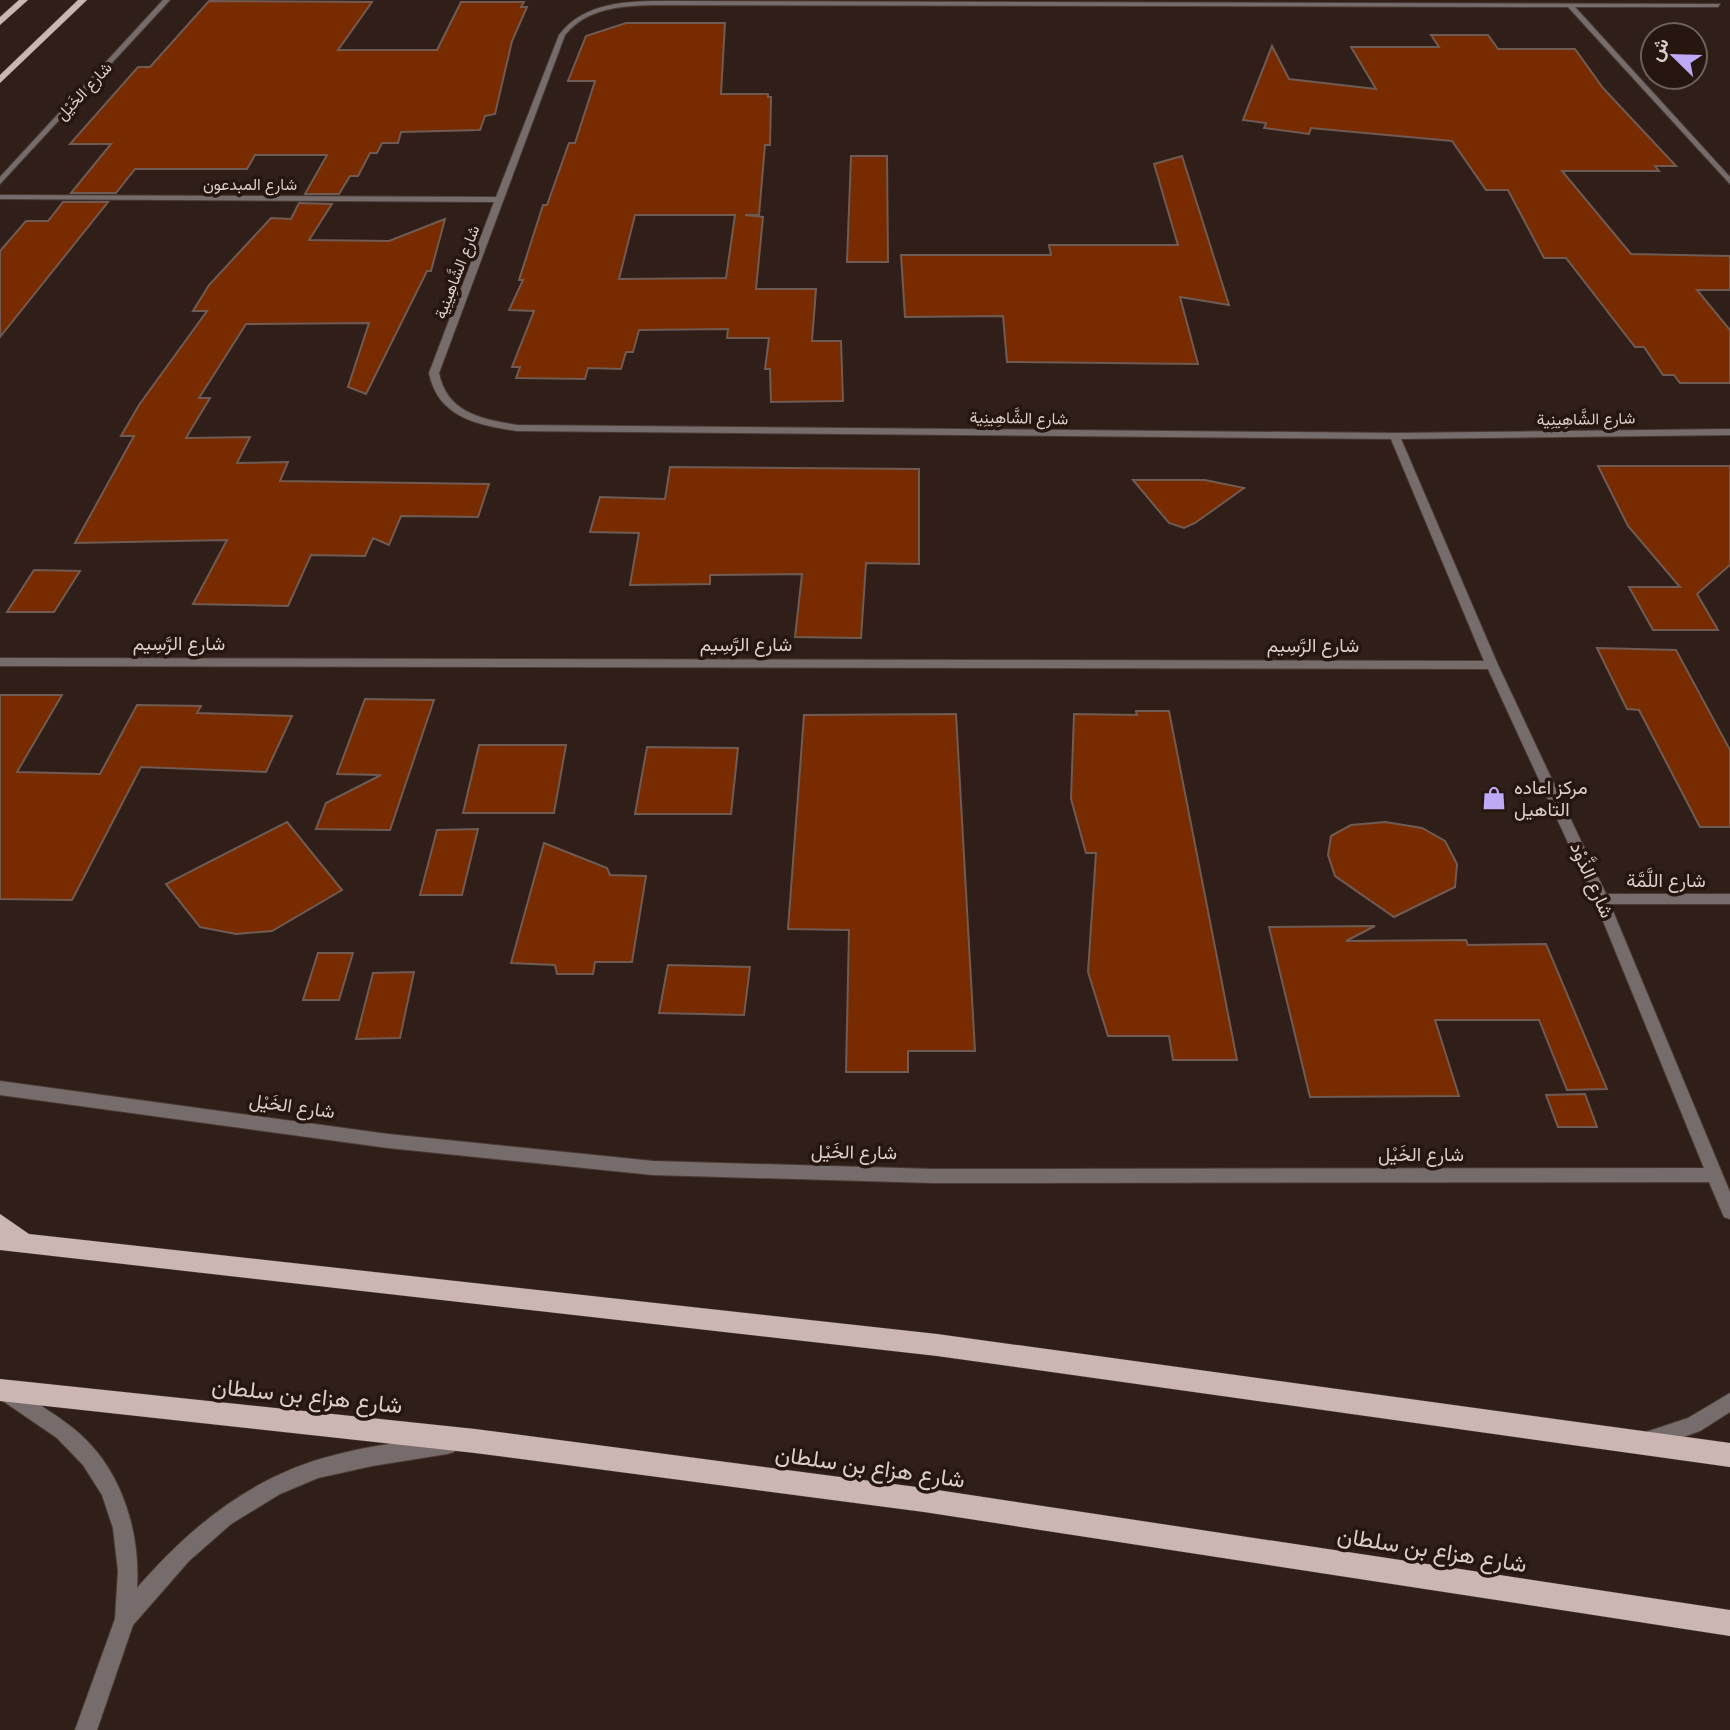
<svg xmlns="http://www.w3.org/2000/svg" width="1730" height="1730" font-family="'Roboto Serif',Vazirmatn,serif">
	<rect width="100%" height="100%" fill="#301f18"/>
	<g fill="#792b00" stroke="#6f5b53" stroke-width="2" fill-rule="evenodd">
		<path d="M209,1l163,1 -34,48h99l24,-48h63l-3,5h6l-15,34 -17,73 -10,2 -5,14 -79,2 -3,11h-16l-5,10h-7l-12,23h-8l-11,18h-34l22,-39h-72l-8,14h-112l-19,24h-45l40,-49h-41l68,-77h12z"/>
		<path d="M626,23h99l-4,71h47v3h3l-1,48h-5l-6,70h-14l18,2 -7,72h60l-4,52h29l2,60 -72,1 -1,-33h-5l4,-31h-42l1,-9 -89,1 -6,22h-7l-5,17 -33,-1 -3,11 -69,-1 4,-11h-8l22,-56 -25,-1 14,-30h-4l24,-75h4l22,-62h6l20,-62h-27l18,-45zM635,215h100l-9,63 -107,1z"/>
		<path d="M1431,35h57l10,14h77l28,39 73,78h-21l4,5h-97l69,83 99,2v34h-33l33,40v53h-50l-6,-8h-11l-19,-28h-9l-69,-89h-22l-36,-68h-22l-34,-49 -141,-13 -2,6 -45,-6 2,-5 -23,-3 29,-74 17,33 87,10 -25,-42h88z"/>
		<path d="M851,156h36l1,106h-41z"/>
		<path d="M1182,156l47,149 -49,-8 18,67 -191,-2 -4,-46 -98,1 -4,-62h150l-2,-10h129l-24,-81z"/>
		<path d="M63,202h45l-108,135v-86l26,-30h22z"/>
		<path d="M299,203l33,1 -23,36 80,1 56,-22 -14,52h-4l-61,123 -18,-7 21,-64 -123,1 -47,74h11l-24,40 64,-1 -13,26 51,-1 -8,19 209,3 -11,33 -77,-1 -12,29 -16,-7 -8,18 -54,-1 -23,51 -95,-2 34,-64 -152,3 59,-107h-13l18,-31 68,-94h-14l16,-26 62,-67 20,1z"/>
		<path d="M1598,466h132v99l-33,29 21,36h-65l-24,-43h51l-52,-61z"/>
		<path d="M670,467l249,2v95l-53,-1 -5,75 -66,-1 7,-63 -92,1v9l-80,1 9,-52 -49,-1 10,-35 65,2z"/>
		<path d="M1133,480h72l39,8 -49,35 -11,5 -15,-5z"/>
		<path d="M34,570l46,1 -26,41h-47z"/>
		<path d="M1597,648l79,2 54,100v77h-30l-61,-117 -12,-1z"/>
		<path d="M0,695h62l-45,77 83,2 37,-69 64,1 -4,7 95,3 -26,56 -125,-5 -69,133 -72,-1z"/>
		<path d="M365,699l69,1 -44,130 -74,-1 10,-26 55,-28 -44,-1z"/>
		<path d="M1136,711h33l68,349h-64l-4,-24h-61l-20,-64 8,-119h-10l-15,-54 3,-85 63,1z"/>
		<path d="M956,714l19,337h-67v21h-62l3,-142 -61,-1 16,-214z"/>
		<path d="M479,745h87l-12,68h-91z"/>
		<path d="M647,747l91,1 -7,66h-96z"/>
		<path d="M287,822l55,68 -70,41 -36,3 -36,-7 -34,-43z"/>
		<path d="M1385,822l37,6 23,13 12,23 -2,23 -61,30 -59,-41 -7,-21 3,-19 20,-11z"/>
		<path d="M478,829l-16,66h-42l17,-65z"/>
		<path d="M544,843l63,25 3,7 36,1 -14,86h-37l-2,12h-36l-2,-9 -44,-2z"/>
		<path d="M1375,926l-29,15 120,-1 2,5 78,-1 61,145 -40,1 -28,-70h-104l24,76 -149,1 -41,-170z"/>
		<path d="M318,953h35l-14,47h-36z"/>
		<path d="M668,965l82,2 -6,48 -85,-2z"/>
		<path d="M414,972l-14,66 -44,1 17,-66z"/>
		<path d="M1585,1094l12,33h-39l-12,-32z"/>
	</g>
	<g fill="none" stroke-linecap="round" stroke-linejoin="round">
		<g stroke="#4b3b34" stroke-width="2">
			<g id="minor">
				<path d="M163,0h7l-170,184v-7z"/>
				<path d="M666,1l1054,3 -2,3h-143l155,170v7l-162,-177 -915,-2c-33,1 -66,3 -88,30l-126,338c8,40 42,46 78,52l878,8 335,-4v6l-329,4 97,226 108,229h124v10h-120l120,288v27l-6,-2 -15,-35 -776,1 -280,-8 -265,-27 -388,-53v-14l388,53 265,27 280,8 771,-1 -110,-269 -106,-230 -1488,-3v-8l1484,3 -93,-222 -874,-8c-39,-6 -79,-13 -88,-58l65,-171 -494,-3v-4l496,2 63,-162c25,-33 68,-34 107,-34z"/>
				<path d="M7,1384c13,5 25,15 36,23 20,13 39,26 54,45 30,37 43,89 40,136 54,-62 116,-113 198,-133 37,-10 75,-14 112,-19l7,2 2,7 -2,7 -7,2 -75,12 -54,12 -38,16 -49,30 -42,37 -56,64 -36,105h-22l40,-111 3,-48 -5,-43 -11,-33 -19,-30 -26,-27 -57,-39v-11z"/>
				<path d="M1730,1393v19l-30,19 -50,18 -7,-2 -2,-7 2,-7 45,-15z"/>
			</g>
		</g>
		<g stroke="#4b3b34" stroke-width="1">
			<g id="primary">
				<path d="M19,0h9l-28,25v-8z"/>
				<path d="M78,0h9l-87,83v-8z"/>
				<path d="M0,1214l29,20 908,100 793,109v24l-793,-111 -937,-106z"/>
				<path d="M0,1379l475,50 449,59 806,122v26l-806,-124 -449,-59 -475,-52z"/>
			</g>
		</g>
		<use href="#minor" fill="#776c6c" fill-rule="evenodd"/>
		<use href="#primary" fill="#cbb6b4" fill-rule="evenodd"/>
	</g>
	<defs>
		<g id="shop-bare" transform="scale(1.89)"><path d="M-5-2.5h2.3a2.7 3.5 0 0 1 5.4 0H5L5.5 6h-11ZM-1.5-2.5h3a1.5 2.3 0 0 0-3 0Z" fill="#bda9f5" stroke="#26160f" stroke-width="2.5" paint-order="stroke"/></g>
	</defs>
	<g fill-rule="evenodd">
		<use href="#shop-bare" x="1494" y="798"/>
	</g>
	<g text-anchor="middle" dominant-baseline="central" stroke-width="7" stroke-linejoin="round" paint-order="stroke">
		<g font-size="16" fill="#daceca" stroke="#26160f">
			<text transform="translate(84 91) rotate(-47)">شارع الخَيْل</text>
			<text x="250" y="184">شارع المبدعون</text>
			<text transform="translate(457 272) rotate(-69)">شارع الشَّاهِينِية</text>
			<text transform="translate(1019 418) rotate(1)">شارع الشَّاهِينِية</text>
			<text transform="translate(1586 419) rotate(-1)">شارع الشَّاهِينِية</text>
		</g>
		<g font-size="19" fill="#daceca" stroke="#26160f">
			<text x="179" y="643">شارع الرَّسِيم</text>
			<text x="746" y="644">شارع الرَّسِيم</text>
			<text x="1313" y="645">شارع الرَّسِيم</text>
			<text transform="translate(1592 880) rotate(66)">شارع الذَّوْد</text>
			<text x="1666" y="880">شارع اللَّمَّة</text>
			<text transform="translate(292 1106) rotate(8)">شارع الخَيْل</text>
			<text transform="translate(854 1152) rotate(1)">شارع الخَيْل</text>
			<text x="1421" y="1154">شارع الخَيْل</text>
		</g>
		<g font-size="19" fill="#daceca" stroke="#26160f" text-anchor="start">
			<text x="1514" y="787">مركز اعاده<tspan x="1514" dy="22">التاهيل</tspan></text>
		</g>
		<g font-size="23" fill="#daceca" stroke="#26160f">
			<text transform="translate(307 1396) rotate(6)">شارع هزاع بن سلطان</text>
			<text transform="translate(870 1467) rotate(8)">شارع هزاع بن سلطان</text>
			<text transform="translate(1432 1550) rotate(9)">شارع هزاع بن سلطان</text>
		</g>
	</g>
	<g transform="translate(1674 56) rotate(293)"><circle r="33" fill="#26160f" stroke="#6e605a" stroke-width="2"/>
	<path d="M0-5L12 26L0 18L-12 26Z" fill="#bda9f5"/>
	<text y="-10" font-size="19" font-weight="bold" text-anchor="middle" fill="#daceca">ش</text>
	</g>
</svg>
